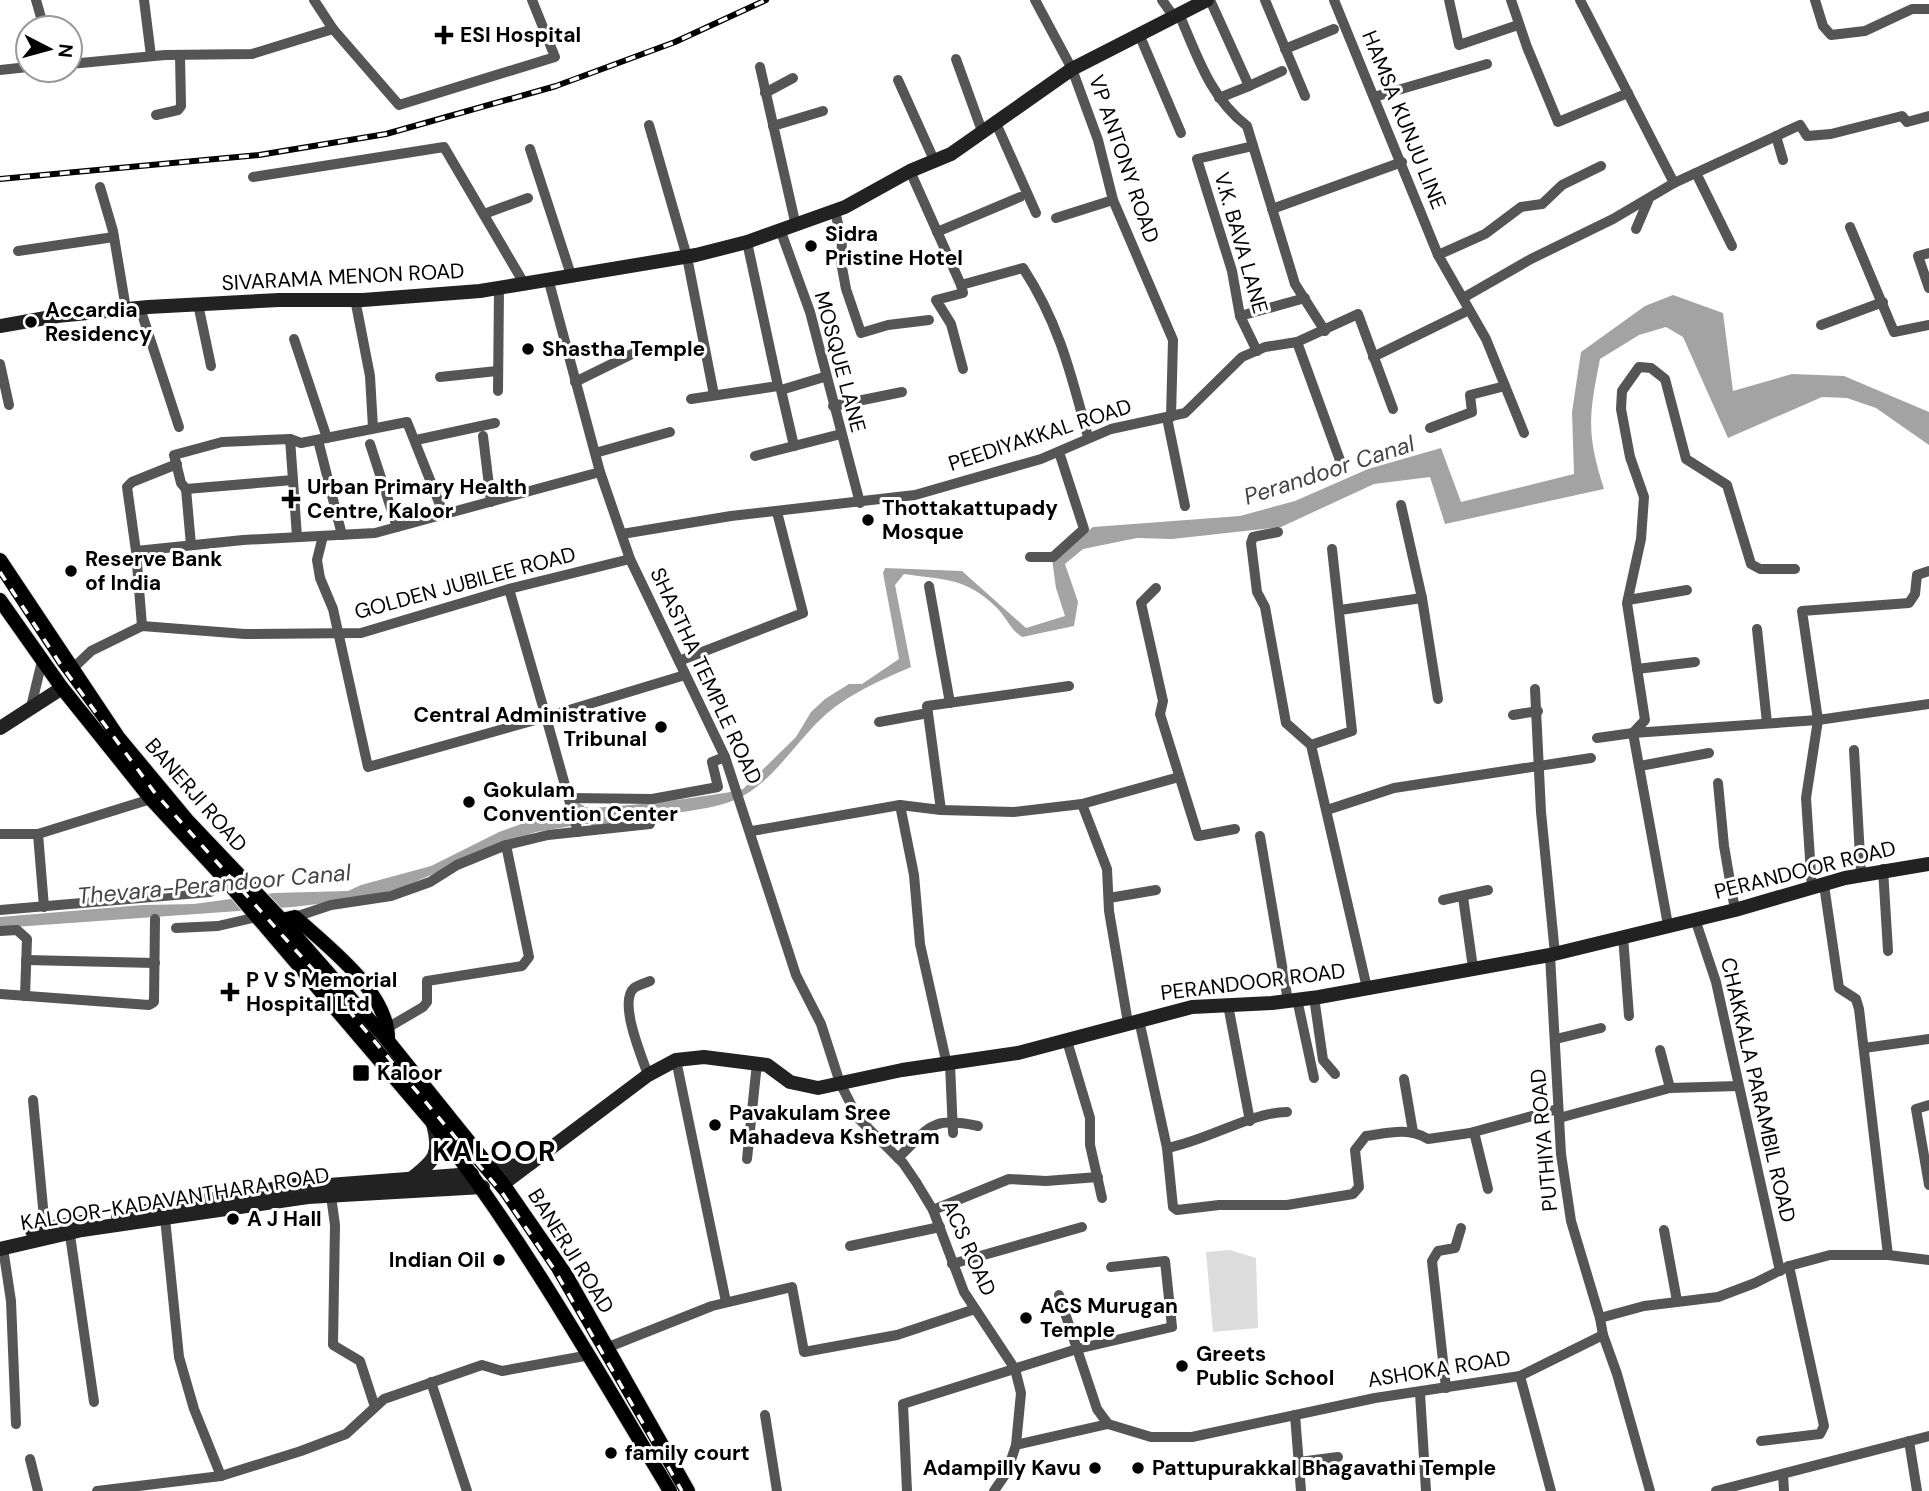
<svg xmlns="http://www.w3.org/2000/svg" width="1929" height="1491" font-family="'DM Sans',sans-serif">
	<rect width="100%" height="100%" fill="#fff"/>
	<path fill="#dcdcdc" d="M1230,1250l26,8 2,70 -45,4 -7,-80z"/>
	<path fill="#a3a3a3" d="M1673,295l50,18 10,78 59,-17 52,2 85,36v33l-53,-37 -29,-10 -25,-1 -94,41 -45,-101 -17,-10 -27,8 -39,24c-11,56 -14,74 4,130l-159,35 -15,-47 -56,7 -93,43 -109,12 -35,-1 -54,11 -18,15 13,38 -4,24 -52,11c-12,-8 -16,-20 -26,-30 -31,-30 -52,-27 -92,-33l-9,11 16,82c-30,13 -65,28 -89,51 -27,25 -50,65 -85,81 -33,14 -76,14 -112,19l-8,2 -3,5 -22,2 -1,-3h-7l-48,8 -32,11 -105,46 -49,11 -57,7 -293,21v-11l143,-12 51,-1 80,-11 74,-2 13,-6 70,-19 68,-34 47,-17 4,3 14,-12 12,-5c3,1 6,4 9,6 10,4 147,-13 158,-18l53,-52 15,-25 14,-13 24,-15h13l37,-25 -16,-86 2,-5 77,3 64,57 39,-12 -9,-28 -4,-29 41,-32 147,-11 55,-15 73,-32 73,-21 20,54 113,-28 -2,-62 9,-60 64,-46z"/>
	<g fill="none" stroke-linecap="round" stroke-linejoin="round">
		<g stroke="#dbdbdb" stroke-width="16">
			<g id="primary">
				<path d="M0,560l118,177 69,83 95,100 106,121 115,143 63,91 122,216"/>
				<path d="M0,600l62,88 89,111 72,78 210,246c90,116 161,242 237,368"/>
				<path d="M282,920l13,-3c33,30 95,76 93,124"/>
			</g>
		</g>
		<g stroke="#555" stroke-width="10">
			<path d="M36,0l8,28"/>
			<path d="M144,0l7,56"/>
			<path d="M314,0l19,29 66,76 156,-48 -23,-57"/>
			<path d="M1035,0l37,69 26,71 15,60 60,140 -2,77"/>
			<path d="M1162,0l12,17"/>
			<path d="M1210,0l39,86 33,-15"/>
			<path d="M1265,0l40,96"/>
			<path d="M1334,0l104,255 48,84 38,94"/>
			<path d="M1449,0l10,45 59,-20"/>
			<path d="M1511,0l16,47 31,75 70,-29"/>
			<path d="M1580,0l94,183"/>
			<path d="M1815,0l8,26 8,9 34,-4 47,-22h17"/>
			<path d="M1179,14c18,41 31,84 68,112l48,158 30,47"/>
			<path d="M1139,34l42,99"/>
			<path d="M1285,49l49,-20"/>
			<path d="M956,59l26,72"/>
			<path d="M70,64l95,-9 87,-1 81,-25"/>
			<path d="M760,67l36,159"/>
			<path d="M0,70l28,-3"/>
			<path d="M898,80l36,80"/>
			<path d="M765,93l28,-15"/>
			<path d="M1374,97l113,-33"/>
			<path d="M1219,98l30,-12"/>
			<path d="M156,115l22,-5 3,-4 -1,-51"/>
			<path d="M995,121l41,92"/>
			<path d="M649,125l38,132 27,138"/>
			<path d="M773,126l50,-15"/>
			<path d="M1776,136l7,24"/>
			<path d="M1253,146l-56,13 35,112 8,45 17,35"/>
			<path d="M530,149l41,126"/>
			<path d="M910,171l51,114 62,-17c36,55 48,106 65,169"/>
			<path d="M1696,173l36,73"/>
			<path d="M253,177l191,-30 81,138"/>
			<path d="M100,187l13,44 13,78"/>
			<path d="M1272,209l130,-47"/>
			<path d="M835,211l7,30 -1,21 5,27 15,44 27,-8 41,-5"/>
			<path d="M484,214l44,-16"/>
			<path d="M1056,218l57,-18"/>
			<path d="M1850,227l44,105 35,-7"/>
			<path d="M1636,229l12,-28"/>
			<path d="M781,232l29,80 50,191"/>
			<path d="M937,232l83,-35"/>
			<path d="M18,251l96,-14"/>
			<path d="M1929,253l-11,3 11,32"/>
			<path d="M1438,255l47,-21 36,-27 21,-3 20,-19 39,-19"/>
			<path d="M549,282l51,190 30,87 95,198 71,218 25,49 19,59 18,35 45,45 13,19 17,28 31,82 51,77 6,24 -5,52"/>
			<path d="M961,285l2,8 -27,7 15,24 12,45"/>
			<path d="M1463,298l68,-39 82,-40 61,-36 126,-58 7,11 24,-2 71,-18 5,6 22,-6"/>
			<path d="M355,299l15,77 3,52"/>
			<path d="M198,304l13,62"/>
			<path d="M140,308l39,119"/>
			<path d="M1240,316l65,-18"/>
			<path d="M1821,325l62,-23"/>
			<path d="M294,339l33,99"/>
			<path d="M1297,342l44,121"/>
			<path d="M1373,357l96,-47"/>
			<path d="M0,364l9,41"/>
			<path d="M440,377l57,-6"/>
			<path d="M575,382l63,-31"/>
			<path d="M498,391l1,-102"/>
			<path d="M691,399l87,-13 -31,-144"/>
			<path d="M833,406l69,-14"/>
			<path d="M1167,418l18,88"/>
			<path d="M1430,428l42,-16 -2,-17 35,-9"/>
			<path d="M483,436l8,66"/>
			<path d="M290,439l11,4 106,-21 37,93"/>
			<path d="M318,440l24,95"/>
			<path d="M416,440l79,-17"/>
			<path d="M370,444l27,83"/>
			<path d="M794,446l-13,-56 43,-13"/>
			<path d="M595,453l75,-21"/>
			<path d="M755,456l86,-22"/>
			<path d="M293,480l-3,-41 -68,3 -48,13 7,28 5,6 107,-9 4,57"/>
			<path d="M186,489l5,56"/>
			<path d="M1401,505l21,93 16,101"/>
			<path d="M1278,532l-25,5 -2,6 6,49 8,15 21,116 25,22 56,243"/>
			<path d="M622,534l109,-18 184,-21 126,-36 70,-30 74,-16 57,-56 23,-10 32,-5 61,-28 35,95"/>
			<path d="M323,536l-6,24 3,18 13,31 35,158 178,-50 32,115"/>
			<path d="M136,551l-9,-64 5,-5 45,-18"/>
			<path d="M1030,557h23l31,-28 -25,-77"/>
			<path d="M929,586l21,117"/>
			<path d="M1156,588l-15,15 22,98 -3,13 38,122 37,-7"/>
			<path d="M509,589l37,128 139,-42"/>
			<path d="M1628,600l59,-10"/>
			<path d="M1340,610l82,-12"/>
			<path d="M142,626l-6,-75 107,-11 132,-7 225,-61"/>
			<path d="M1757,629l10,94"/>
			<path d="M679,661l124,-48 -26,-101"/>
			<path d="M1637,669l58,-7"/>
			<path d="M71,670l20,-19 51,-25 103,8 116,-1 148,-44 121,-30"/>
			<path d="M1535,689l6,123 14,142"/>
			<path d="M31,707l11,-46"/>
			<path d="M1513,715l25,-4"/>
			<path d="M879,722l49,-9"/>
			<path d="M1597,738l36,-5 185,-13 111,-16"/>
			<path d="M1311,745l41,-14 -20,-182"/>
			<path d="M1854,750l7,124"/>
			<path d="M1640,766l69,-13"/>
			<path d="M1718,783l6,63 11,64"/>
			<path d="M569,798l83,1 66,-12 -6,-25 13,-5"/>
			<path d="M1082,804l25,65 2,42 19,112"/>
			<path d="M900,805l14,70 6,69 27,121"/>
			<path d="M941,810l-14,-104 142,-20"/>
			<path d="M1327,810l67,-22 197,-30"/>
			<path d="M752,831l148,-26 41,5 73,2 68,-8 97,-27"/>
			<path d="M0,834h38"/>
			<path d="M1260,836l28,165"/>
			<path d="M506,845l42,-10 102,-11"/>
			<path d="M1883,869l5,82"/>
			<path d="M1824,885l15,103 17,11 3,10 29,246"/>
			<path d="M1812,889l-6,-91 12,-78 -16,-109 107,-8 6,-9 2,-19 12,-4"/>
			<path d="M1463,897l10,71"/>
			<path d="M1109,898l47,-8"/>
			<path d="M1443,900l45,-10"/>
			<path d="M44,907l-6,-73 113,-35"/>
			<path d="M0,910l210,-18 9,-6 4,-9"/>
			<path d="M295,917l36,-12 60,-9 39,-14 27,-17 49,-20 23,112 -7,9 -95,15v21l-4,5 -34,20"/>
			<path d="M1695,919l21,63 64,289"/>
			<path d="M1668,925l-35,-192 12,-13 -18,-117 14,-64 3,-42 -14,-40 -9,-48 1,-18 17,-24 12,1 14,11 21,80 41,26 24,79 9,5h35"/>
			<path d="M176,928l42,-2 39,-9"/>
			<path d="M0,931l17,-1 10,9 -2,57"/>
			<path d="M1623,936l6,80"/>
			<path d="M1550,955l11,199 10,67 29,97"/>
			<path d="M26,960l129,3"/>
			<path d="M0,994l149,11 5,-3 1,-83"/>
			<path d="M1314,997l9,63 12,14"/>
			<path d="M1297,999l17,79"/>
			<path d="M1228,1005l22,116"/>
			<path d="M1139,1020l28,128 6,59 4,3 42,-5h68l66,-11 6,-7 -4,-37 11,-14c22,-3 42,-9 62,3l42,-6 88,-24"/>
			<path d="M1556,1039l45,-11"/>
			<path d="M1067,1041l23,77v27l12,53"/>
			<path d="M1864,1048l65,-9"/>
			<path d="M1660,1050l10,38"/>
			<path d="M676,1060l50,242"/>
			<path d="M950,1064l3,69"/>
			<path d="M648,1075c-6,-18 -30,-73 -14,-87 4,-3 12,-5 16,-7"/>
			<path d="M1404,1079l9,53"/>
			<path d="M33,1100l12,129"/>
			<path d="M1929,1105l-13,4 13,76"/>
			<path d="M1559,1118l111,-30 68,-2"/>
			<path d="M1474,1132l14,57"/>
			<path d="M1167,1148c39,-7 85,-36 120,-36"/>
			<path d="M898,1158c33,-31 31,-42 80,-32"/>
			<path d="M747,1159l10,-96"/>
			<path d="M331,1196l4,29 -2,120 27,16 15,46"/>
			<path d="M933,1210l76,-31 37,2 52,-4"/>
			<path d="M165,1218l14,139 15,52 27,67"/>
			<path d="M1664,1230l13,71"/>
			<path d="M70,1235l24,167"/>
			<path d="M850,1246l90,-19"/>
			<path d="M3,1248l8,53 5,123"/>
			<path d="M952,1264l130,-37"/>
			<path d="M1059,1295l18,54 95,-22 -7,-66 -54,6"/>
			<path d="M1603,1335l14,39 33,117"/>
			<path d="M606,1348l106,-42 80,-19 12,65 93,-17 78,-26"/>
			<path d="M1520,1376l31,115"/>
			<path d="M431,1382l36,109"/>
			<path d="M1446,1388l-14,-127 6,-10 17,-3 6,-20"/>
			<path d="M1420,1393l6,98"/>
			<path d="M765,1415l12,76"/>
			<path d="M1295,1415l6,76"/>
			<path d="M1761,1441l59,-7 4,-8 -35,-160"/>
			<path d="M1909,1441l8,50"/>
			<path d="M30,1459l8,32"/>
			<path d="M1299,1462l39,-5"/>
			<path d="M1783,1474l1,17"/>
			<path d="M97,1491l124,-15 80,-25 45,-17 38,-35 98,-34 20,6 88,-16"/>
			<path d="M907,1491l-4,-87 174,-55 20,60 11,15"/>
			<path d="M994,1491l13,-19 9,-27 92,-21 43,13h41l183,-39 145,-22 83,-41 -3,-17 44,-12 74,-9 37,-14 34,-17 41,-11h58l41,5"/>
			<path d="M1716,1491l213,-55"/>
		</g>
		<g stroke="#222" stroke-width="14">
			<path d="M0,326l57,-10 91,-9 131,-7h84l117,-9 216,-36 51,-13 98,-35 65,-36 41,-17 121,-85 135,-69"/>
			<path d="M0,728l62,-40"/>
			<path d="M490,1169l41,-6"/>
			<path d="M412,1178c23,-18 29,-24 21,-54"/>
			<path d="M503,1184l145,-109 28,-15 28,-3 63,8 23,17 28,6 84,-18 116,-17 174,-46 80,-4 47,-6 231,-42 185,-45 110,-32 84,-14"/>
			<path d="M118,1216l189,-33 22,2 143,-11"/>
			<path d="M32,1231l56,-10"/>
			<path d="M0,1249l82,-19 226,-33 175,-10"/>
		</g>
		<use href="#primary" stroke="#000" stroke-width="14"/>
		<g stroke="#000" stroke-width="6">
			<g id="rail">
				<path d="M0,179l259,-24 127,-21 170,-48 119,-44 91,-42"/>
				<path d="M0,572l61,93 94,128 179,200 169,201 51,75 128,222"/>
			</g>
		</g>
		<use href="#rail" stroke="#fff" stroke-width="3.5" stroke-dasharray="10" stroke-linecap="butt"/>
	</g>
	<g fill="#000" stroke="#fff" stroke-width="2.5">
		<path d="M440.5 24.5h7v7h7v7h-7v7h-7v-7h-7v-7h7z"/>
		<circle cx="811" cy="246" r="7"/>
		<circle cx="31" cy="322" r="7"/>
		<circle cx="528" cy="349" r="7"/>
		<path d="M287.5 488.5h7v7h7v7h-7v7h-7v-7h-7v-7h7z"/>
		<circle cx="868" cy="520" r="7"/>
		<circle cx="71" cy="571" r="7"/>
		<circle cx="661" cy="727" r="7"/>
		<circle cx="469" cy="802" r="7"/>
		<path d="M226.5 981.5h7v7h7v7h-7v7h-7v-7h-7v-7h7z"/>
		<rect x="352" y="1064" width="18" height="18" rx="3.5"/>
		<circle cx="715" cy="1125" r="7"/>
		<circle cx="233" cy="1219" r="7"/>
		<circle cx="499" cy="1260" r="7"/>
		<circle cx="1026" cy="1318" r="7"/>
		<circle cx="1182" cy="1366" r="7"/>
		<circle cx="611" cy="1453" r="7"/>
		<circle cx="1095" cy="1468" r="7"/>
		<circle cx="1138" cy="1468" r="7"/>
	</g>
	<g text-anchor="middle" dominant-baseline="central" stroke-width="6" stroke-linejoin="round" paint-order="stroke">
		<g font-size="21" font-weight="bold" fill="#000" stroke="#fff" text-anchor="start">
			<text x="460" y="35">ESI Hospital</text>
			<text x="825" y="234">Sidra<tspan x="825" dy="24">Pristine Hotel</tspan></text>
			<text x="45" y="310">Accardia<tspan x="45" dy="24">Residency</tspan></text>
			<text x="542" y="349">Shastha Temple</text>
			<text x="307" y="487">Urban Primary Health<tspan x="307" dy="24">Centre, Kaloor</tspan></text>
			<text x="882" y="508">Thottakattupady<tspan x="882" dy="24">Mosque</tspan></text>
			<text x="85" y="559">Reserve Bank<tspan x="85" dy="24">of India</tspan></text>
			<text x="647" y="715" text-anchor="end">Central Administrative<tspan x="647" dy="24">Tribunal</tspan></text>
			<text x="483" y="790">Gokulam<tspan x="483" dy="24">Convention Center</tspan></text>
			<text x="246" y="980">P V S Memorial<tspan x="246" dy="24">Hospital Ltd</tspan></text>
			<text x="377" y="1073">Kaloor</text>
			<text x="729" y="1113">Pavakulam Sree<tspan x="729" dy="24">Mahadeva Kshetram</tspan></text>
			<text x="247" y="1219">A J Hall</text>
			<text x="485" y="1260" text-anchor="end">Indian Oil</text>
			<text x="1040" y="1306">ACS Murugan<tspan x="1040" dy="24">Temple</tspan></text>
			<text x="1196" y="1354">Greets<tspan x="1196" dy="24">Public School</tspan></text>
			<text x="625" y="1453">family court</text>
			<text x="1081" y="1468" text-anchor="end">Adampilly Kavu</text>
			<text x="1152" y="1468">Pattupurakkal Bhagavathi Temple</text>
		</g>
		<g font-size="21" fill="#000" stroke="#fff">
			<text transform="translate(1404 120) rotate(68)">HAMSA KUNJU LINE</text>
			<text transform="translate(1124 159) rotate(71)">VP ANTONY ROAD</text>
			<text transform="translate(1241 243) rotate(74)">V.K. BAVA LANE</text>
			<text transform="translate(343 277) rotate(-3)">SIVARAMA MENON ROAD</text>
			<text transform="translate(840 362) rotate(75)">MOSQUE LANE</text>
			<text transform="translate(1040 435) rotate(-18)">PEEDIYAKKAL ROAD</text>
			<text transform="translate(465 583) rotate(-15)">GOLDEN JUBILEE ROAD</text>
			<text transform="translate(706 676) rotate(65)">SHASTHA TEMPLE ROAD</text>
			<text transform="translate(196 795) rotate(49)">BANERJI ROAD</text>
			<text transform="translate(1805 870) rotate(-14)">PERANDOOR ROAD</text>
			<text transform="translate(1253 982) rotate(-7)">PERANDOOR ROAD</text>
			<text transform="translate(1758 1090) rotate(77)">CHAKKALA PARAMBIL ROAD</text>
			<text transform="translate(1544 1140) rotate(-95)">PUTHIYA ROAD</text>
			<text transform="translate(175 1199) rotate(-9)">KALOOR-KADAVANTHARA ROAD</text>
			<text transform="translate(969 1248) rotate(66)">ACS ROAD</text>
			<text transform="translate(571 1251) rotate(58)">BANERJI ROAD</text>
			<text transform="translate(1439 1369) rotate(-9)">ASHOKA ROAD</text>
		</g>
		<g font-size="23" font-style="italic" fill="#444" stroke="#fff">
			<text transform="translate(1329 470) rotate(-18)">Perandoor Canal</text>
			<text transform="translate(214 884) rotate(-5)">Thevara-Perandoor Canal</text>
		</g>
		<g font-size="28" font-weight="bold" letter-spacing="2" fill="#000" stroke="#fff">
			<text x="495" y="1151">KALOOR</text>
		</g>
	</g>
	<g transform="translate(49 49) rotate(96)"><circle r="33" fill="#ffffff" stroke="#999999" stroke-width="2"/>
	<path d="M0-5L12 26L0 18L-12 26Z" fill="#000000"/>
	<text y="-10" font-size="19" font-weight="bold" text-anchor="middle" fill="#000000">N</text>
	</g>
</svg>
